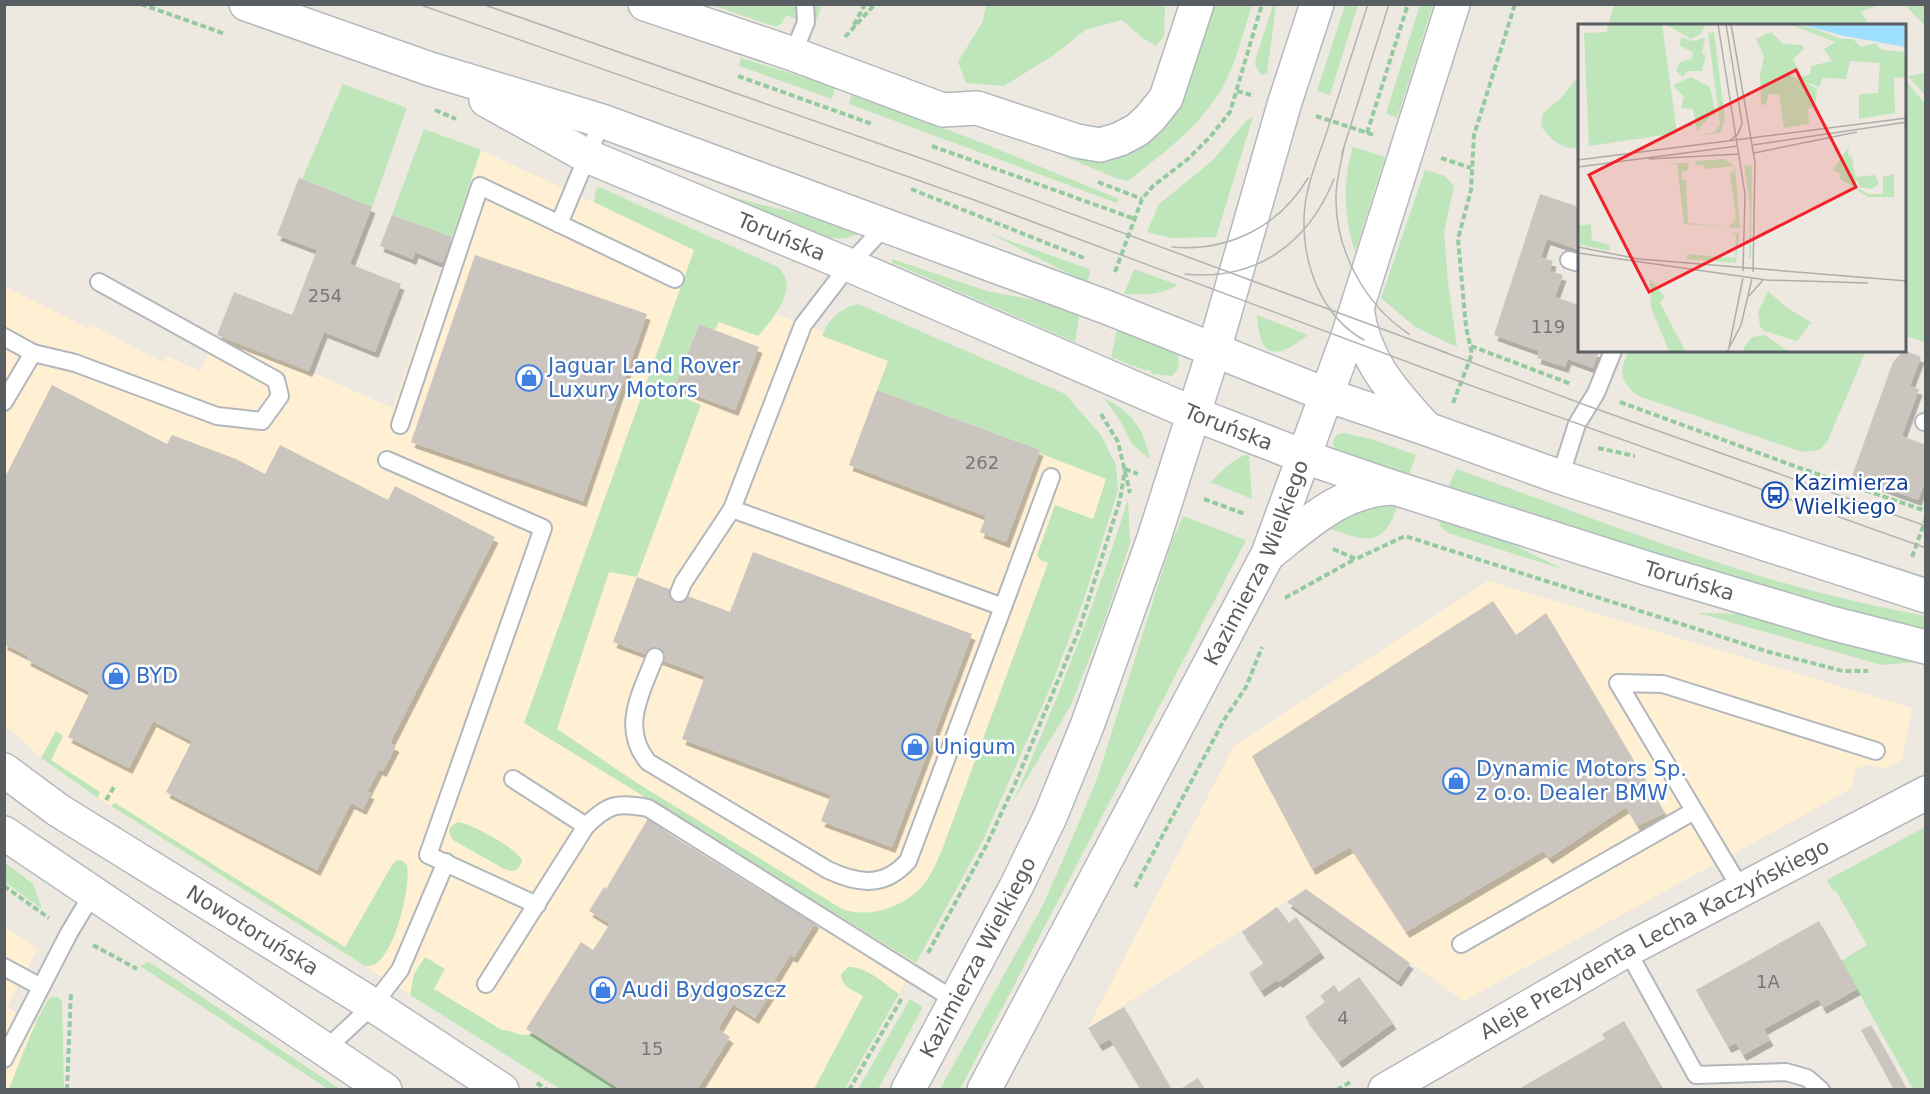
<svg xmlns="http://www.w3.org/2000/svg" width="1930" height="1094" font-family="'DejaVu Sans',sans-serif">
	<defs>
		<filter id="shadow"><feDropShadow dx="3.5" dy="6" stdDeviation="0" flood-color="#0004"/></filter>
	</defs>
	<rect width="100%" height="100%" fill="#ede9e0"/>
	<g fill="#fff0d3">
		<path d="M481,150l278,130 16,18 3,17 308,114 29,46 -208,483 9,5 -71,126h-285l-462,-291 -57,-40 -36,-33 -1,-439 86,43 2,-4 72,38 3,-7 33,15 17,-36 92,36 84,37z"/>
		<path d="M1488,581l424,127 -10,52 -17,8 -19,-3 -10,4 -5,20 -387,212 -158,-112 -218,139 146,-282z"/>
		<path d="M4,926l34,23 -31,58 36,22 1,60h-39z"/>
	</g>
	<g fill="#bfe6ba">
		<path d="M820,4l1,4 -7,18 -28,-11 -4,8 -6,4 -64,-22z"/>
		<path d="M986,5h179l-1,31 -8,10 -12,-7 -22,-19 -37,10 -31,25 -50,31 -38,-3 -8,-21 25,-41z"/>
		<path d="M1208,5h44c-8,24 -14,51 -25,74 -22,44 -61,72 -99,102l-10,-2 -150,-63 150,36z"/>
		<path d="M1273,5h3l-9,68 -6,2 -6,-10 1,-7z"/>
		<path d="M1345,5h13l-28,90 -13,-4z"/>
		<path d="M1420,5h13l-36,113 -11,-5z"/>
		<path d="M1614,5v-1l264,1 -17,7 8,13h-261z"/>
		<path d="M1905,5h20v21z"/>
		<path d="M741,58l95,29 -4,12 -93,-33z"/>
		<path d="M1925,73h1l-1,22 -17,-19z"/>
		<path d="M1579,76v72c-17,2 -29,-9 -38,-22l2,-13 17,-14z"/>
		<path d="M1904,78l21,26v238l-20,-6z"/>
		<path d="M343,84l64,24 -35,99 -70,-28z"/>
		<path d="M852,93l133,51 134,55 -2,4 -268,-99z"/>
		<path d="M1253,117l-37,120 -45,1 -24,-6 12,-28 53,-43 34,-40z"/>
		<path d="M424,129l57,21 -29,87 -60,-22z"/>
		<path d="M1353,147l32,10 -30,95c-11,-34 -13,-70 -2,-105z"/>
		<path d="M654,168c35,13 69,27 105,36 34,9 67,13 99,28v2c-18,8 -29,4 -46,-2z"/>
		<path d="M1425,170l20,6 9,10 -10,46 4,50 9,65 -42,-20 -34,-29z"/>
		<path d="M599,187l179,80c3,4 7,8 8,13 5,18 -17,44 -28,56l-39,-14 -4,8 -16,-6 -26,69 28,12 -64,172 -28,-5 -52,157 80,54 205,126c28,10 63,-2 82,-25 8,-10 13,-23 18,-34l106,-287 -8,-3 -3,-5 18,-50 38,14 13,-40 -67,-26 1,-3 -163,-60 11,-29 -66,-25c6,-17 19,-28 36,-32l207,90 36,41 15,30 2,25 -35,112 -32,84 -67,152 -68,125 -392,-240 170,-473 -100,-48 2,-13z"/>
		<path d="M991,234l98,35 1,3 -3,11z"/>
		<path d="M892,259l95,32 69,13 24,7 -5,31 -180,-78 -3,-1z"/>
		<path d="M1134,269l44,16c-17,10 -35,10 -54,9z"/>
		<path d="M1257,315l51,20c-33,25 -48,25 -51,-20z"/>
		<path d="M1118,323l59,28c3,10 3,17 -5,25l-20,-2 -2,-4h-6l-33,-13z"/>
		<path d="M1629,351h237l-39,91 -7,8 -18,2 -164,-56c-18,-15 -20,-24 -9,-45z"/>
		<path d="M1104,398c27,13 40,31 46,61l-18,-15 -13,-25z"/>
		<path d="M1344,433l27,6 45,16 -8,22 -4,-1 -2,-3h-6l-59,-22c-7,-8 -4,-17 7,-18z"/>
		<path d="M1244,455h5l3,44 -42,-17 21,-19z"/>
		<path d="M1456,469c104,37 208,78 314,110 51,15 103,27 155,37v15l-150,-37 -328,-104z"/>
		<path d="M1128,499l2,45 -25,75 -34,86 -57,95c43,-99 82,-198 114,-301z"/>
		<path d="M1384,504l13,2c-13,45 -36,34 -72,21l32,-17z"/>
		<path d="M1183,516l63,24 -286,549h-20l103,-184 32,-73 23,-56 72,-229z"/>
		<path d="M1438,518l31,5 96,47 -117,-37 -7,-6z"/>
		<path d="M1698,613l55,1 172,44v6l-10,-2 -33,3z"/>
		<path d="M56,731l7,5 -12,24 49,32 -2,6 -57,-40z"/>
		<path d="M115,803l230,144 47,-82 5,-5 6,1 4,4c4,21 -11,83 -29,97 -4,3 -8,4 -13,4l-254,-160z"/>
		<path d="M458,822c14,2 58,26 64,38 -3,11 -8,13 -18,9l-51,-29 -4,-8 1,-5z"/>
		<path d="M1925,827v262h-12l-72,-128 26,-16 -31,-54h-3l-6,-11z"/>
		<path d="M5,863l28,21 9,25 -37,-27z"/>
		<path d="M425,957l20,12 -11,20 68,41c12,0 19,8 33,4l86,55h-61l-150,-94 4,-21z"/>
		<path d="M148,962l9,5 183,122h-12l-188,-123z"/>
		<path d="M848,967c18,-1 37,17 51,27l-54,95h-31l49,-93c-10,-6 -22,-9 -22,-22z"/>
		<path d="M51,997h7l4,5 2,87h-55c9,-21 28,-77 42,-92z"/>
		<path d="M910,999l12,8 -1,4 -43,78h-20z"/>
	</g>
	<g fill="#cac5bf" filter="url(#shadow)">
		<path d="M299,178l73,29 -22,57 51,20 -26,68 -51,-20 -15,39 -92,-36 17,-43 58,23 25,-65 -40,-15z"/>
		<path d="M1540,194l39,13v43l-32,-11 -6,18 12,4 -3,10 13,4 -8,22 24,8v46h20l-6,17 -25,-9 -3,8 -28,-9 2,-7 -45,-16z"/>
		<path d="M392,215l60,22 -10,26 -27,-11 -2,7 -33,-13z"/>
		<path d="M475,255l172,59 -64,187 -172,-59z"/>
		<path d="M699,324l60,23 -24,63 -60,-23z"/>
		<path d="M1904,350l17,7 -11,29 9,3 -17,47 24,9v34l-8,21 -66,-24 41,-114z"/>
		<path d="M52,385l115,59 5,-9 64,24 29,15 15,-29 108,55 7,-14 100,51 -105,206 6,3 -13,25 -4,-2 -12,23 4,1 -8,16 -12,-6 -34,67 -151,-78 26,-51 -39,-20 -24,47 -61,-31 22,-45 -63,-32 1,-4 -24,-12v-165z"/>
		<path d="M877,390l163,60 -34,92 -26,-10 6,-16 -137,-51z"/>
		<path d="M753,552l219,82 -80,213 -71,-26 10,-26 -149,-56 23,-63 -92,-34 24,-65 93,35z"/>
		<path d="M1493,601l23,34 30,-22 119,200 -28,13 -11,-19 -77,51 -6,-7 -137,81 -56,-85 -38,22 -60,-113z"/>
		<path d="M649,817l16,10 -2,3 108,67 2,-2 43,27 -22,35 -4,-2 -16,26 4,1 -23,36 -22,-14 -15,25 12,8 -33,53h-76l-95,-61 55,-87 12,8 17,-26 -21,-13 15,-24 2,2z"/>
		<path d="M1306,889l104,74 -12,18 -111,-79z"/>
		<path d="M1277,907l12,16 7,-6 25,35 -42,30 -2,-2 -16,11 -12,-18 15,-10 -22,-31z"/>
		<path d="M1819,921l38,68 -34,19 -5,-9 -54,30 6,11 -27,15 -7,-12 -8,4 -32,-57z"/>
		<path d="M1359,977l34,46 -54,39 -34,-45 20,-15 -5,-6 14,-11 5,7z"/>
		<path d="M1124,1007l48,83h-31l-31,-51 -11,6 -11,-17z"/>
		<path d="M1624,1021l37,65 -6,4h-138l88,-51 -3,-5z"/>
		<path d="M1871,1025l22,39 14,26h-13l-16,-30 -17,-30z"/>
		<path d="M1198,1078l7,12h-26z"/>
	</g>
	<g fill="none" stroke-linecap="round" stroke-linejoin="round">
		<g stroke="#b3b7bc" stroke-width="20">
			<g id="lane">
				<path d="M793,54l13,-32 -1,-18"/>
				<path d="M559,224l43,-103"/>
				<path d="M886,225l-37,40 -46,60 -71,184 271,98 48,-130"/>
				<path d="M1569,260l10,3"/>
				<path d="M4,337l29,16"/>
				<path d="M4,402l29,-49 42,10 142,53 45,5 18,-25 -4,-16 -177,-98"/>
				<path d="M1924,422h2"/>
				<path d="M400,425l80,-239 195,93"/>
				<path d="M387,460l156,68 -115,327 109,50"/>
				<path d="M1560,477l17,-53 19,-31 17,-42"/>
				<path d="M679,593l4,-10 49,-74"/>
				<path d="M655,657c-14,36 -35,71 -7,105l180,108c30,14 56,18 80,-9l95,-254"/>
				<path d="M513,779l73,47"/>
				<path d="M1741,889l-123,-206 45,1 213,67"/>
				<path d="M1461,944l233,-133"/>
				<path d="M1627,950l69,125 90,-3 21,6 14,12"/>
				<path d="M4,967l37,20"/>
				<path d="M486,984l100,-158c22,-22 31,-24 62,-18l308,193"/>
				<path d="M326,1049l47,-44 27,-35 46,-108"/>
				<path d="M4,1059l65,-126 24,-40"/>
			</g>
		</g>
		<g stroke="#b3b7bc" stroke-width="36">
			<g id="street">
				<path d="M645,4l148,50 150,56 34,-2 100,33 23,4 20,-6 17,-9 13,-12 16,-20 31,-94"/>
				<path id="s1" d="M1385,1090l242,-140 299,-157"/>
			</g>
		</g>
		<g stroke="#b4b9be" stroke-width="36">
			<g id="secondary">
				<path d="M246,4l184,65 172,52 504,186 221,88 100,34 133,48 366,119"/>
				<path id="s2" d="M486,100l101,56 262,109 343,148 113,44 90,31 254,81 182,54 95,24"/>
				<path d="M1357,308c6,51 35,83 68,119"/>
				<path d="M1270,553c38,-30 73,-64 124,-65"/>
				<path id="s3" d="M4,770l54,40 315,195 129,85"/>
				<path d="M4,833l381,257"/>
				<path id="s4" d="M908,1090l109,-205 33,-68 37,-91 67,-188 60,-188 70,-245 33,-101"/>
				<path id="s5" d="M984,1090l284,-536 79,-215 106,-335"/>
			</g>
		</g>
		<g stroke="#95ca9e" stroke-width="4" stroke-dasharray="6 3" stroke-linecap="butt">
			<path d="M141,4l84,30"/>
			<path d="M854,25l11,-21"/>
			<path d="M845,37l30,-33"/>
			<path d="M738,76l134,48"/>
			<path d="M1237,91l14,4"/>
			<path d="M435,110l21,9"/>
			<path d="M1316,116l58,19"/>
			<path d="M1367,133l41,-129"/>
			<path d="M932,146l203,73"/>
			<path d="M1441,158l30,10"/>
			<path d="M1098,182l44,17"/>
			<path d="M911,189l173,69"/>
			<path d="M1115,272l27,-73 11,-13 35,-27 22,-22 20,-25 32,-108"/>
			<path d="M1471,346l100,38"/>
			<path d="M1620,402l177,65 129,44"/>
			<path d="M1453,403l19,-49 -6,-27 -8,-88 13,-49 3,-55 41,-131"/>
			<path d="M1101,414l17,28 12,51"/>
			<path d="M1598,448l37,8"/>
			<path d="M1125,469l13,5"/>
			<path d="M1204,499l41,15"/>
			<path d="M1333,549l23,10 49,-23 364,116 74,19h25"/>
			<path d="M1912,557l14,-39"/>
			<path d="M1285,598l70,-39"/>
			<path d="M106,800l8,-13"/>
			<path d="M4,886l45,32"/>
			<path d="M1135,887l89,-167 22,-33 16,-40"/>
			<path d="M93,945l44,24"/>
			<path d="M928,953l58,-107 29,-62 64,-154 41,-130 5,-31"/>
			<path d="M537,1083l10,7"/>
			<path d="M67,1090l4,-99"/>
			<path d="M849,1090l53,-92"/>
			<path d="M1337,1090l15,-9"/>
		</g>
		<use href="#lane" stroke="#fff" stroke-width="16"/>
		<use href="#street" stroke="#fff" stroke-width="33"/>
		<use href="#secondary" stroke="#fff" stroke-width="33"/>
		<g stroke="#b2b3b3" stroke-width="1.5">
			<path d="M418,4l559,197 484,181 465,166"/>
			<path d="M482,4l455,160 510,189"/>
			<path d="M1344,147c-3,16 -8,33 -8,50 -1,53 29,108 73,137"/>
			<path d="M1342,153l47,-149"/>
			<path d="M1172,247c56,5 107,-20 136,-69"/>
			<path d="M1185,274c71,7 123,-30 149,-95"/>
			<path d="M1364,340c-42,-23 -61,-75 -60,-121 0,-29 14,-61 23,-88 14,-42 27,-84 41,-127"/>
			<path d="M1441,351l147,55 338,120"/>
		</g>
	</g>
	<defs>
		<g id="shop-ring" transform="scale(1.35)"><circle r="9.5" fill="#fff" stroke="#3f7fe0" stroke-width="1.5"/><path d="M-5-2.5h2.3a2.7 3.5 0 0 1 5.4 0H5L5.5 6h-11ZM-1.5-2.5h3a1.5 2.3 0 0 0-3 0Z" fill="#3f7fe0"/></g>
		<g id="bus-ring" transform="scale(1.35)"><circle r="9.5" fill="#fff" stroke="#1a4fb4" stroke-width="1.5"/><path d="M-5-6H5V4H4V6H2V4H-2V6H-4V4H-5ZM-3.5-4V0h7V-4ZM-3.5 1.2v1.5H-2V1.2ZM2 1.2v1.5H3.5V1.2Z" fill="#1a4fb4"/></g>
	</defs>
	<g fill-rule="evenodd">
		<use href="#shop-ring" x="529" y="378"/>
		<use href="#bus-ring" x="1775" y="495"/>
		<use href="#shop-ring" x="116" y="676"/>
		<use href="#shop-ring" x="915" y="747"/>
		<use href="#shop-ring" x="1456" y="781"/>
		<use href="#shop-ring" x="603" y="990"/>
	</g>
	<g text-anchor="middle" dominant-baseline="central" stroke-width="5" stroke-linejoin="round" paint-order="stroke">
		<g font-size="18" fill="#757879">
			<text x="325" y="295">254</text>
			<text x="1548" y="326">119</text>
			<text x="982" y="462">262</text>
			<text x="1768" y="981">1A</text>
			<text x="1343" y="1017">4</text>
			<text x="652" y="1048">15</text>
		</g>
		<g font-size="21" fill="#595e62" stroke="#fff">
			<text stroke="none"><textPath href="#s2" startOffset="326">Toruńska</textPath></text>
			<text stroke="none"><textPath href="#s2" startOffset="812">Toruńska</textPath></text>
			<text stroke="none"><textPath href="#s5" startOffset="594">Kazimierza Wielkiego</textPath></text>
			<text stroke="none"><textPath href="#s2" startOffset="1298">Toruńska</textPath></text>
			<text stroke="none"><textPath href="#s3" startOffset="296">Nowotoruńska</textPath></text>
			<text stroke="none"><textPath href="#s1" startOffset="309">Aleje Prezydenta Lecha Kaczyńskiego</textPath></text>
			<text stroke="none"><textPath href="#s4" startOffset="150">Kazimierza Wielkiego</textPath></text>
		</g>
		<g font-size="21" fill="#366cbe" stroke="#fff" text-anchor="start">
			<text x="548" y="366">Jaguar Land Rover<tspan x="548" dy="24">Luxury Motors</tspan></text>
			<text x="136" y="676">BYD</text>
			<text x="934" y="747">Unigum</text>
			<text x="1476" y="769">Dynamic Motors Sp.<tspan x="1476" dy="24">z o.o. Dealer BMW</tspan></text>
			<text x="622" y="990">Audi Bydgoszcz</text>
		</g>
		<g font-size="21" fill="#164399" stroke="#fff" text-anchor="start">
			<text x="1794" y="483">Kazimierza<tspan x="1794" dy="24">Wielkiego</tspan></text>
		</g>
	</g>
	<g transform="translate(1578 24)">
		<rect width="328" height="328" fill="#ede9e0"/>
		<path d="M30,0h54l15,109 -88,13 -5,-113 23,-1zM87,0h40l-3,9 -11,6zM211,0l23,4 30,11h11l8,8 14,-4 7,7 24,2 -1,26 -11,-1 1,36 -36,6v-25l19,-1 2,-30 -30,-2 -4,18 -23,-1 -4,9 -16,-6 14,8 -2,17 -7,3 1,15 -25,4 -5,-34h-10l-3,11 -5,-1 -1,-29 4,-19 -8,-17 15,-7 12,12 19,1 2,4 -11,10 7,15 -8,-3 -3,3 8,5 13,-5 1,-8 21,-5 -8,-12 11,-7zM136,8l11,87 -5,14 -21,2 16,-3 5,-8 -12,-91zM103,13l11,4 13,-3 -3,15 4,3 -4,15h-15l-4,6 -7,-6 4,-9 12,-3 1,-7 -13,-6zM113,53l19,10 6,28 -6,1 -13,15 -4,-22 -12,-1 3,-11 -11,-12zM271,122l-1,9 4,2 5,31 12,6h14v-17l11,-3v23h-26l-29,-19 2,-4 -8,-4zM147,135l10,8 5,61 -56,-4 -7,-60 -14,-1h26l-1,7 -7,2 1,8h4l2,43 41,4 7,-8 -6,-47 4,-1v-5l-30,3v-4h-9l2,-4zM174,141l-1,93h-2l1,-52 -6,-40zM297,151l4,9 -8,5 -11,-2 -5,-10zM13,200l1,16 18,5 -1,6 -31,-7v-18zM154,209h7l-3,30 -49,-4v-5l48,4 1,-23zM72,255l15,18 -5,6 26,49 -17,-1 -18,-43zM190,267l19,17 24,14 -14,19 -33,-10 -4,-5 -2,-14zM187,311l21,15 5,2h-47v-5l8,-10z" fill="#bfe6ba"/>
		<path d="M222,0h106v23l-62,-11z" fill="#9ee0ff"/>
		<path fill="none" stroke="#aeadaa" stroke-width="1.5" d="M140,0l27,170 -2,77M148,0l16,99 -4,11 -8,6M153,0l24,138 -2,110M175,121l154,-23M176,129l103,-21M71,135l90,-5M0,136l329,-42M0,143l160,-21M0,223l61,12 268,22M0,229l189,27 101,3M171,272l14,-16M151,323l14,-69M149,328l14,-27 11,-46"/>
		<path fill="#f22129" fill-opacity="0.15" stroke="#f22129" stroke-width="3" d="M218,46l60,117 -207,105 -60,-117z"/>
		<rect width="328" height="328" fill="none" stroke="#595e62" stroke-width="3"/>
	</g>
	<rect width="1930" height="1094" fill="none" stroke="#595e62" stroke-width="12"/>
</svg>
